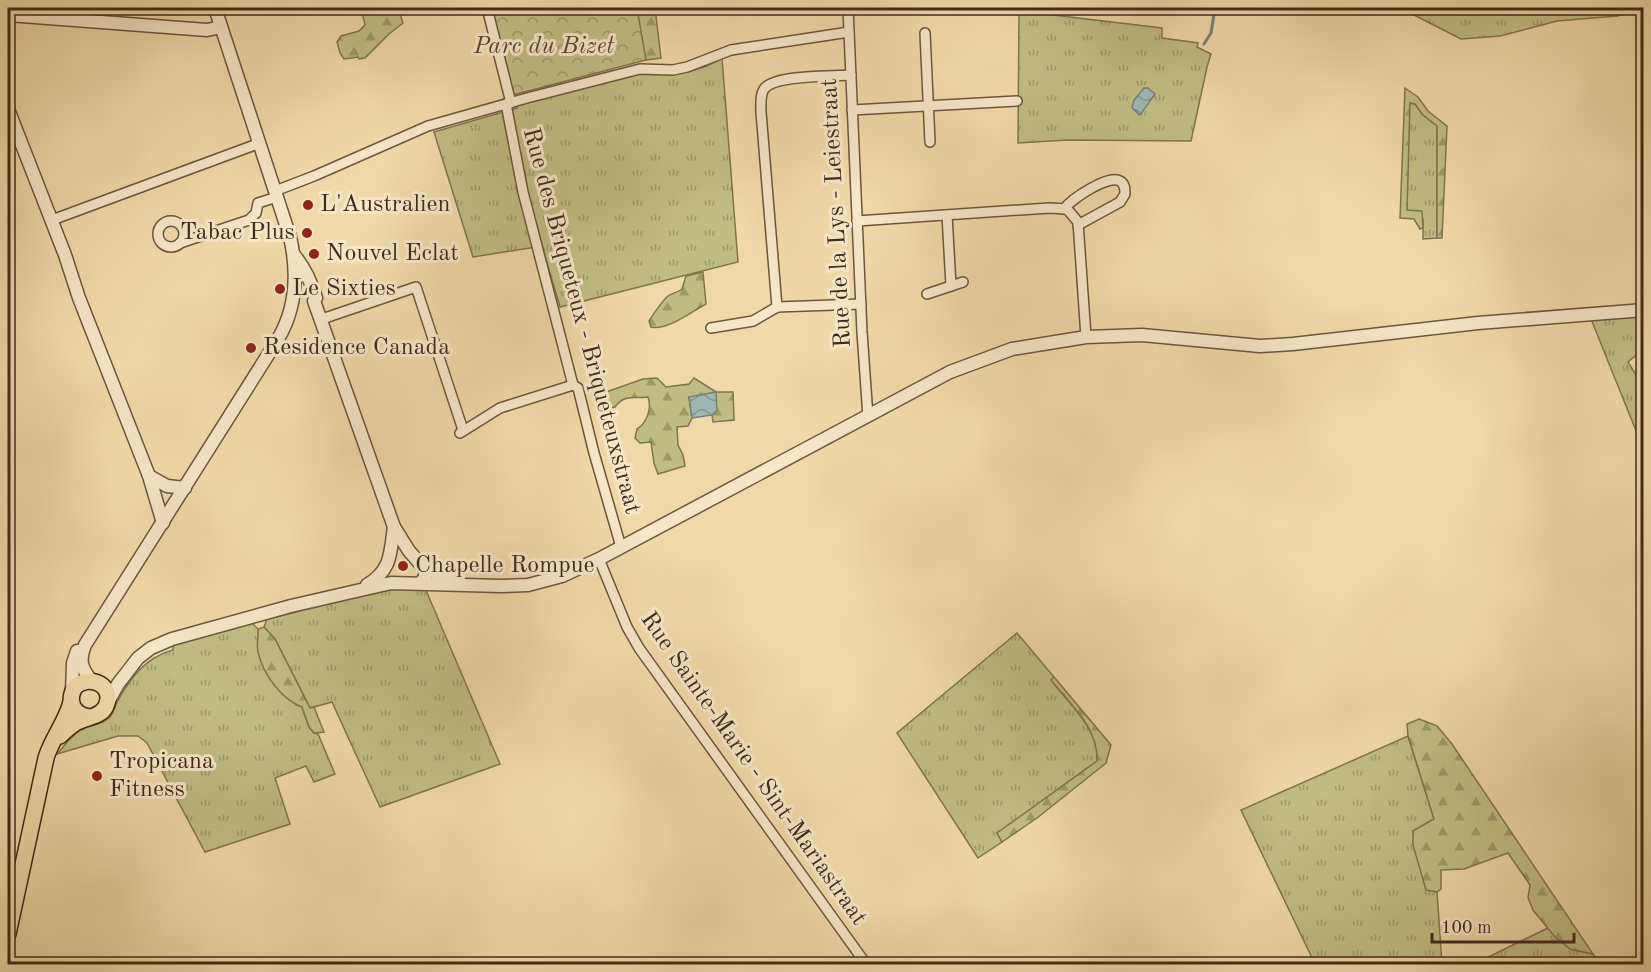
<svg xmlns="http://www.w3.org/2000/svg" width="1651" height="972" font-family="'Old Standard TT',serif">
	<defs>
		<pattern id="grass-tufts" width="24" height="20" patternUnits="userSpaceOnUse" patternTransform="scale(1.5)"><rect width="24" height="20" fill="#c0bd83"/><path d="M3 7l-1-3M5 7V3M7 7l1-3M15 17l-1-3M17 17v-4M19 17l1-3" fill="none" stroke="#9d9a6a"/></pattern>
		<pattern id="forest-firs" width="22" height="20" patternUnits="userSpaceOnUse" patternTransform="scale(1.5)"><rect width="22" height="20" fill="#c0bd83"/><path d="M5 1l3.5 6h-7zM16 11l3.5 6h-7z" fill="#9d9a6a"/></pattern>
		<pattern id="park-crowns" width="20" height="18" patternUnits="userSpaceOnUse" patternTransform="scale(1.5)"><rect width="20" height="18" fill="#c0bd83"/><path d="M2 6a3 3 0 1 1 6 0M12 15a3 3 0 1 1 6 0" fill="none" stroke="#9d9a6a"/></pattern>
		<pattern id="water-waves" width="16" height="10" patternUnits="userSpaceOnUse" patternTransform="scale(1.5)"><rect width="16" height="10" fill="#9fb7b3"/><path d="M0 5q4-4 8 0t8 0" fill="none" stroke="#839591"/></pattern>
	</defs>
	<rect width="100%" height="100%" fill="#f0d9a8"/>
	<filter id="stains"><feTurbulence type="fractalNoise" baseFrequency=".00333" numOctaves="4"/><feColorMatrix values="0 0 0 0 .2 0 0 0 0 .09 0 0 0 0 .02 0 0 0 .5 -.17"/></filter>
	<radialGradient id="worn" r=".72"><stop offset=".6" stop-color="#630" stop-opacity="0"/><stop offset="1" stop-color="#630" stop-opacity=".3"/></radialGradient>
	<g fill="url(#grass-tufts)" stroke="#807450" stroke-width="1.5">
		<path d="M1414,8h229l1,1 -27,7 -60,5 -57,15 -39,3 -47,-24z"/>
		<path d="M1019,11l143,17v10l36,5 -1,4 14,7 -4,13 -16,74 -123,-1 -50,3z"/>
		<path d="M722,58l16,204 -178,45 -18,-61 -69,11 -39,-125 83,-24v-4l123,-31 36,1 12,-2 19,-6z"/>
		<path d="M1409,103l6,1 7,10 15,12v112l-14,1v-20l-16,-9z"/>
		<path d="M1643,315v35l-15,12 15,24v62l-52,-129z"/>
		<path d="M425,588l75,176 -120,43 -48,-105 -22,6 -35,-69 -11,-12 3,-8 121,-30z"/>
		<path d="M251,622l7,7 1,7 37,69 6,2 7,20 5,6 4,1 17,40 -21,8 -8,-16 -31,12 15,46 -85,28 -58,-109 -9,-7h-20l-61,18c8,-9 15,-20 27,-26 9,-4 17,-3 25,-10 5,-5 5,-10 8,-16 13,-24 29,-45 56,-52v-6z"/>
		<path d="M1017,633l37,44 -2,4c18,24 47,48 45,80l-99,72 4,9 -24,16 -81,-125z"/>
		<path d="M1408,736l26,83 -21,12 13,58 11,3 5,72h-127l-74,-154z"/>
		<path d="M1548,928l22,21 23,5 8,10h-127z"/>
	</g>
	<g fill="url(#forest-firs)" stroke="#807450" stroke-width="1.5">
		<path d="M361,8h37l5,15 -14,11 -24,24 -6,1 -1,-2 -14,2 -4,-6 -3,-11 4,-6 18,-5 6,-6z"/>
		<path d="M635,8h20l6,50 -15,2 -6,-20z"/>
		<path d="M1405,88l13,9 10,14 19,15 -5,112h-5v-112l-15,-12 -7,-10 -5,-1 -3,107 15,1 1,17 -3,1 -6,-10 -14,-1z"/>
		<path d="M703,272l3,32c-15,8 -39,27 -55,23l-2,-6c3,-5 14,-21 19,-25 3,-2 10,-4 14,-7l4,-13z"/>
		<path d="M657,378l9,9 23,-3 5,-6 22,14h17l1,28 -21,2 -1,-7 5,-5 -28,-13 3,21 -4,8 -11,1 1,18 5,10 2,11 -27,8 -4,-11 -3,-21 -11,1 -5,-5 2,-9c10,-6 15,-21 11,-32 -14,2 -24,-3 -33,10l-5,1 -4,-16 37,-13z"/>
		<path d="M264,627l11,12 35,69 4,-1 10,25 -10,1 -5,-6 -7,-20c-21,-8 -39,-33 -44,-55 -2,-8 1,-15 0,-23z"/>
		<path d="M1054,677l57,68 -5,18 -69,55 -35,24 -5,-9 100,-72c2,-32 -27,-57 -46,-81z"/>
		<path d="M1419,719l18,7 15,18 141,210 -23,-5 -15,-12 -22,-27 -5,-12 2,-13 -22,-32 -44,16 -23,1v19l-4,3 -11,-2 -13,-45v-14l21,-12 -26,-83 -1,-12z"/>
	</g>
	<path fill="url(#park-crowns)" stroke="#807450" stroke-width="1.5" d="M491,8h146l9,52 -137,36z"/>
	<g fill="url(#water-waves)" stroke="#797f77" stroke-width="1.5">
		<path d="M1144,88h4l7,6 -15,21 -8,-7 2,-8z"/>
		<path d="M716,392l1,18 -5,5 -20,3 -3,-21z"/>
	</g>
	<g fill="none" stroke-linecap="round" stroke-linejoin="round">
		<path stroke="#797f77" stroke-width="3" d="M1204,44l7,-11 4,-25"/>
		<g stroke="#6b563f" stroke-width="12">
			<g id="minor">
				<path d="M487,8l24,95"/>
				<path d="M848,8l14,324 6,85"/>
				<path d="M925,33l5,109"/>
				<path d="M506,104l17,88 50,193 5,3 16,65 27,94"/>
				<path d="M852,110l165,-9"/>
				<path d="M275,191l39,-15 114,-50 99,-28 113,-29 33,1 14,-3 44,-17 118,-18"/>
				<path d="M1064,209c7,-10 45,-35 56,-28 5,3 5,8 5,13l-5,8 -42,23"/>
				<path d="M947,215l4,71"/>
				<path d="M52,220l208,-77"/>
				<path d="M857,221l192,-13 18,1 11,13 8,115"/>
				<circle cx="171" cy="234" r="13"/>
				<path d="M180,243l69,-23 7,-7 2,-10 19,-6"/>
				<path d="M927,294l36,-12"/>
				<path d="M777,307l84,-3"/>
				<path d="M322,319l94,-32 47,143"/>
				<path d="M711,328l42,-7 24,-14 -16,-195c0,-8 -1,-17 3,-23 9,-14 69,-13 87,-14"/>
				<path d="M460,433l40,-25 73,-23"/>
				<path d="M599,559l28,68 12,21 227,316"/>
			</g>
		</g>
		<g stroke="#6b563f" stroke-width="15">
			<g id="tertiary">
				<path d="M8,15l199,15 14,-3"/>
				<path d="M8,109l57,146 14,43 70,178 14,47"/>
				<path d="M294,255c11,13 17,26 22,43l-2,3 80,226 15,24 16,18v9l-5,5"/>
				<path d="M149,476l18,10 18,2"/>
				<path d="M425,569l32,12"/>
				<path d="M367,585c25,-15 23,-32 27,-58"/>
				<path d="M91,680c-10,-12 -12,-20 -6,-35l193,-306c19,-32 20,-67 12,-102l-75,-229"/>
				<path d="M72,692l1,-29 4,-12"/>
				<path d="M107,704l11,-20 20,-26 13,-10 21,-9 119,-33 100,-23 110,3 27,-1 34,-9 37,-17 351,-187 62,-23 74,-12 56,-2 118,11 33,-2 185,-21 166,-13"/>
			</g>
		</g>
		<g stroke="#3f2b1c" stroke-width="18">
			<g id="primary">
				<path d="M60,736c4,-4 9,-9 14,-12 10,-7 27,-6 32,-18 9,-20 -15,-32 -30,-20 -10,14 -3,29 14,31"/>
				<path d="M8,934l38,-176c6,-20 20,-36 25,-56"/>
			</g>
		</g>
		<use href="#minor" stroke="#f5e6c6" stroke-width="9"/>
		<use href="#tertiary" stroke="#f5e6c6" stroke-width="12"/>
		<use href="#primary" stroke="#f0d9a8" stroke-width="15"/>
	</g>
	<g fill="#8f2418" stroke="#f5e6c6" stroke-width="2">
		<circle cx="308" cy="205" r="6"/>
		<circle cx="307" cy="233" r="6"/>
		<circle cx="314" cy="254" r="6"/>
		<circle cx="280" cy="289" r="6"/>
		<circle cx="251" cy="348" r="6"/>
		<circle cx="403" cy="566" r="6"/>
		<circle cx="97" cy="776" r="6"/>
	</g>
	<g text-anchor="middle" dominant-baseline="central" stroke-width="6" stroke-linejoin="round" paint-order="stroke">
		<g font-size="24" font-style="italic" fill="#594831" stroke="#f5e6c6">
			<text x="544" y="47">Parc du Bizet</text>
		</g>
		<g font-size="24" fill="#3f2b1c" stroke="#f5e6c6" text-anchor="start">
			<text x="320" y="205">L'Australien</text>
			<text x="295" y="233" text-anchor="end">Tabac Plus</text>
			<text x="326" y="254">Nouvel Eclat</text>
			<text x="292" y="289">Le Sixties</text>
			<text x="263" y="348">Residence Canada</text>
			<text x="415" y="566">Chapelle Rompue</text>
			<text x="109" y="762">Tropicana<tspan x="109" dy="28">Fitness</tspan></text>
		</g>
		<g font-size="24" fill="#3f2b1c" stroke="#f5e6c6">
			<text transform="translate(837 213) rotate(-93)">Rue de la Lys - Leiestraat</text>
			<text transform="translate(581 321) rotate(75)">Rue des Briqueteux - Briqueteuxstraat</text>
			<text transform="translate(753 769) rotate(55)">Rue Sainte-Marie - Sint-Mariastraat</text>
		</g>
	</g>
	<rect width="1651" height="972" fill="none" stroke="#f0d9a8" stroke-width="30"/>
	<rect x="9" y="9" width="1633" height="954" fill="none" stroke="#3f2b1c" stroke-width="3"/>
	<rect x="15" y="15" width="1621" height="942" fill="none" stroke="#3f2b1c" stroke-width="1.5"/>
	<path d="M1432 933v9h142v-9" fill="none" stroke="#3f2b1c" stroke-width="3"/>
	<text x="1441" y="933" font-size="18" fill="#3f2b1c" stroke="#f5e6c6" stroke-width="4.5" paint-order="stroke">100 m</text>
	<rect width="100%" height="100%" filter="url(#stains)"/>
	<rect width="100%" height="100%" fill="url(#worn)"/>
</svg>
